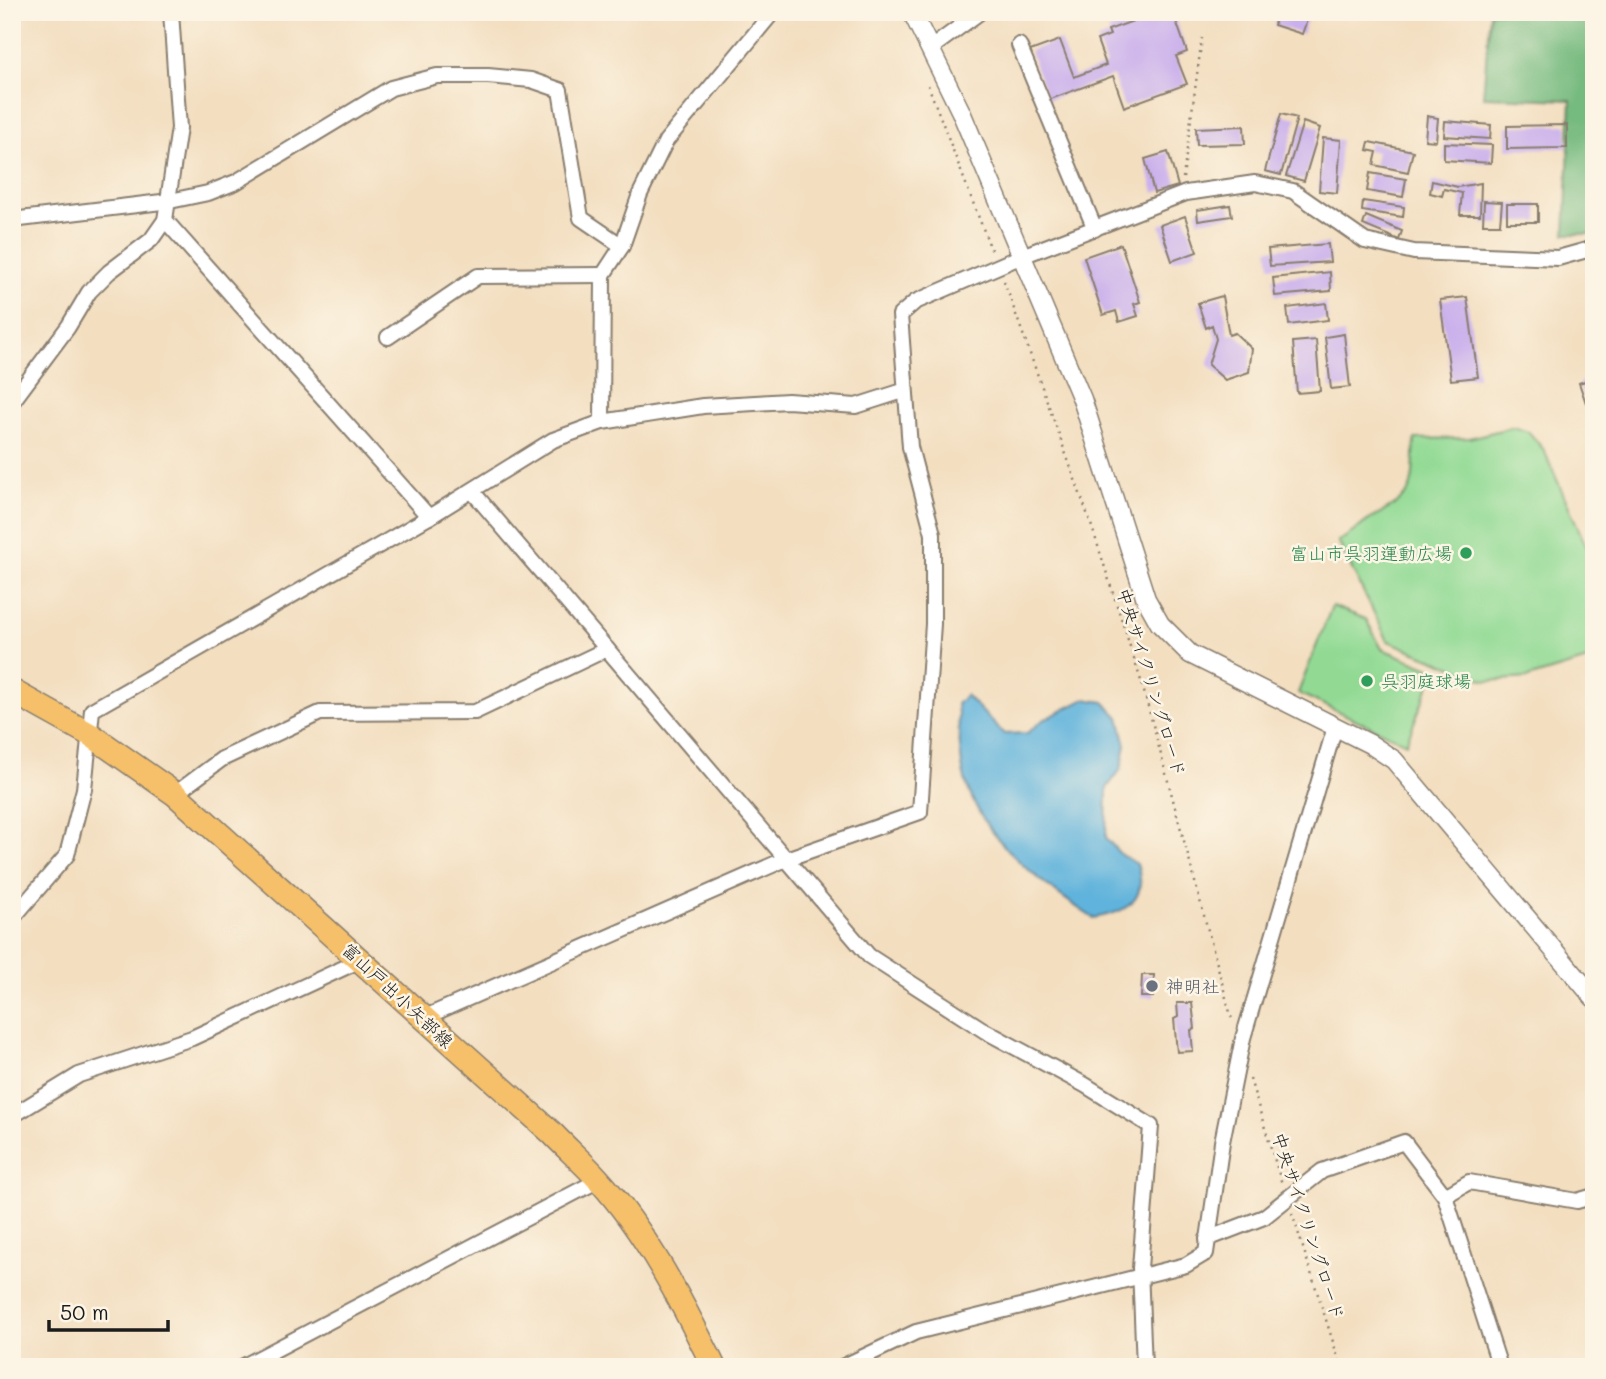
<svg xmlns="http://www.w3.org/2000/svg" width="1606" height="1379" font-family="Mali,'Klee One',sans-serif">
	<rect width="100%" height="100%" fill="#fcf5e5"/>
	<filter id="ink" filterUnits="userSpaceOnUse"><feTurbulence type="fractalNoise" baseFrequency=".0143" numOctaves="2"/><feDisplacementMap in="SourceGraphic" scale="14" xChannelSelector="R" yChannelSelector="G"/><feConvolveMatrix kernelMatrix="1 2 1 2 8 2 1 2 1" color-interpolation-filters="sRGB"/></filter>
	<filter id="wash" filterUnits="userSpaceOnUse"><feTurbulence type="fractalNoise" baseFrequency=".00686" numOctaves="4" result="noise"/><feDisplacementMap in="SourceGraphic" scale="28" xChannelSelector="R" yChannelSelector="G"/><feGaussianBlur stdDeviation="1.57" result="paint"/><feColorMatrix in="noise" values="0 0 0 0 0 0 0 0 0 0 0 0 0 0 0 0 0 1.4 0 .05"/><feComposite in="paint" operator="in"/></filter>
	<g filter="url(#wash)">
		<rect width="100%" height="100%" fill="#f3dec0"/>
		<g fill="#92da94" stroke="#577b58" stroke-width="2">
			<path d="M1513,427l16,5 15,18 50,114v94l-66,20 -41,3 -99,-40 -50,-100c14,-6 23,-17 36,-24 46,-25 37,-28 41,-78l54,-1z"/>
			<path d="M1332,606l34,13 16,30 53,21 -29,73 -108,-50z"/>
		</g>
		<path fill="#75ba7e" stroke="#486b4d" stroke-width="2" d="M1490,12h104v222h-29l6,-134 -88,-3z"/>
		<path fill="#60b3dc" stroke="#3e687c" stroke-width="2" d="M966,695l38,39 23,-1 16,-13 42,-21 19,3 15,15 7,28 -5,24 -14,19 -1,50 15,17 16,9c12,36 -11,49 -44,54 -50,-33 -111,-78 -128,-139 -7,-23 -5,-51 -8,-75z"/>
		<g id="blocks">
			<g fill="#c9afec">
				<path d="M1158,12h15l14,40 -11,4 11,28 -63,23 -11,-31 -65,24 -18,-49 30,-11 14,37 32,-12 -9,-25 13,-5 -2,-5z"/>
				<path d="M1277,12h33l-8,22 -28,-9z"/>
				<path d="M1281,114l16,4 -16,57 -16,-4z"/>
				<path d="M1427,116l11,2 -2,23 -11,-1z"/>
				<path d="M1445,121l46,4 -1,14 -46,-3z"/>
				<path d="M1303,122l17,6 -16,53 -18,-5z"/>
				<path d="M1567,125v23l-60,1v-23z"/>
				<path d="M1244,126l1,18 -48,1 -1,-17z"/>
				<path d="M1323,138l18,2 -4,53 -18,-2z"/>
				<path d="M1369,142l44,9 -5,21 -34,-7 3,-13 -10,-2z"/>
				<path d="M1444,143l48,2 -1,18 -47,-3z"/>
				<path d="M1168,152l10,34 -24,7 -9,-34z"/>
				<path d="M1370,173l36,6 -3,18 -36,-6z"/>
				<path d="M1432,181l26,6 23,-4 -1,32h-20l2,-22 -18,-4 -2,7 -12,-3z"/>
				<path d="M1363,201l41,6 -1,10 -41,-6z"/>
				<path d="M1484,201l18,1 -2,22h-17z"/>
				<rect x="1507" y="204" width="31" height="18"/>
				<path d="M1230,205l2,11 -34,5 -1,-11z"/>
				<path d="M1185,216l12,36 -25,9 -12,-36z"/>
				<path d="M1366,216l36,15 -3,9 -36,-15z"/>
				<path d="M1121,244l19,58 -6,2 4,12 -19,6 -3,-11 -13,4 -19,-58z"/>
				<path d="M1328,244l2,18 -60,4 -2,-17z"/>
				<path d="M1330,272l1,19 -56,5 -2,-18z"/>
				<path d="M1222,296l7,39 6,-2 17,16 -3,23 -24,8 -17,-15 8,-26 -4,-14 -6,3 -8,-25z"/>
				<path d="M1467,297l11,80 -27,3 -11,-80z"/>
				<path d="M1326,303l2,17 -39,5 -2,-17z"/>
				<path d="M1344,334l6,53 -19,2 -6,-52z"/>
				<path d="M1316,340l4,51 -23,2 -4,-51z"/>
				<path d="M1594,378v22l-8,3 -7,-20z"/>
				<path d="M1142,975h12l-1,22h-12z"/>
				<path d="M1177,1003h15l3,26 -4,1 2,21 -16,1 -3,-33 4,-2z"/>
			</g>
		</g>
	</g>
	<g filter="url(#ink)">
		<use href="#blocks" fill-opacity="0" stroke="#887d6e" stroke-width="2"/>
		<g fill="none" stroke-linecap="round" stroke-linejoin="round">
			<g stroke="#887d6e" stroke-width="18">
				<g id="minor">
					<path d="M1019,45l76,184"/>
					<path d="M931,48l49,-36"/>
					<path d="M12,220l158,-19 38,-8 28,-11 155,-94 46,-12h51l43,4 29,10 21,128 41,28 18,-52 26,-53 107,-129"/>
					<path d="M165,220l264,297"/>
					<path d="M388,337l90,-61 125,-1"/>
					<path d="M12,402l56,-75 21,-35 20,-20 42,-32 14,-20 14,-92 -8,-116"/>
					<path d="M602,422l1,-147 19,-29"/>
					<path d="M472,491l397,465 116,75 100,54 66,41 -11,142 4,99"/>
					<path d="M175,794l47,-35 98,-46 155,-1 132,-63"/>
					<path d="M12,919l55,-64 17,-66 8,-79 337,-193 124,-77 49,-18 101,-16 85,-5 68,5 47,-15"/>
					<path d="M423,1018l363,-159 134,-47 13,-188v-90l-23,-87 -10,-132 15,-13 107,-46 164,-63 69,-10 38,8 72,50 49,11 144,6 36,-10"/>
					<path d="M12,1116l67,-41 113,-37 169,-78"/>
					<path d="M1445,1196l55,171"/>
					<path d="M1207,1239l57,-22 58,-46 82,-29 41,54 24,-14 108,19 17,-5"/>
					<path d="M242,1367l357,-187"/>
					<path d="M842,1367l74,-35 270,-67 20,-12 16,-111 21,-104 92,-311"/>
				</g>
			</g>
			<g stroke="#887d6e" stroke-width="21">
				<path id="tertiary" d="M912,12l49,100 121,287 64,200 14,25 30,30 180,90 24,16 200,238"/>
			</g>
			<g stroke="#887d6e" stroke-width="26">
				<path id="primary" d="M12,691l79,44 84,59 377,339c15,16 32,30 46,46 49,54 84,123 116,188"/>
			</g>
			<g stroke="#887d6e" stroke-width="2.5" stroke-dasharray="2 5" stroke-linecap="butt">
				<path d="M928,85l64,167"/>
				<path d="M1183,178l19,-140"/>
				<path d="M1004,281l88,246 50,157 90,336"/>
				<path d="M1250,1079l32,105"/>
				<path d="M1292,1213l49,154"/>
			</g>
			<use href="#minor" stroke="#fff" stroke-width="14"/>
			<use href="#tertiary" stroke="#fff" stroke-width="18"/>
			<use href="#primary" stroke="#f6c06b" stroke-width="23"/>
		</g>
	</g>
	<g fill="#2e9e5b" stroke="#fcf5e5" stroke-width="2.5">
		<circle cx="1466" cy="553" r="7"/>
		<circle cx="1367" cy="681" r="7"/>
	</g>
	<circle fill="#6b7280" stroke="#fcf5e5" stroke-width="2.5" cx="1152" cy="986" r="7"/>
	<g text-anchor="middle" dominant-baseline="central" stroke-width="5" stroke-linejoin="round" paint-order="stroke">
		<g font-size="18" fill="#27864d" stroke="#fcf5e5" text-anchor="end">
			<text x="1452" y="553">富山市呉羽運動広場</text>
			<text x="1381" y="681" text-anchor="start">呉羽庭球場</text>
		</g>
		<g font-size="18" fill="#1c1c1c" stroke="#fcf5e5">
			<text transform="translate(1152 682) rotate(73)">中央サイクリングロード</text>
			<text transform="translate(398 995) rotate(43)">富山戸出小矢部線</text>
			<text transform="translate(1309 1226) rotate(72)">中央サイクリングロード</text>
		</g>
		<g font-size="18" fill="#5b616d" stroke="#fcf5e5" text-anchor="start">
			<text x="1166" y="986">神明社</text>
		</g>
	</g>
	<rect width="1606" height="1379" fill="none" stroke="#fcf5e5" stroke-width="42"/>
	<path d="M49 1320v10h119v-10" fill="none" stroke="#1c1c1c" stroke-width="3.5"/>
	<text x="60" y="1320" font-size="21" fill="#1c1c1c" stroke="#fcf5e5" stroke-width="5" paint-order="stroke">50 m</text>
</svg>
